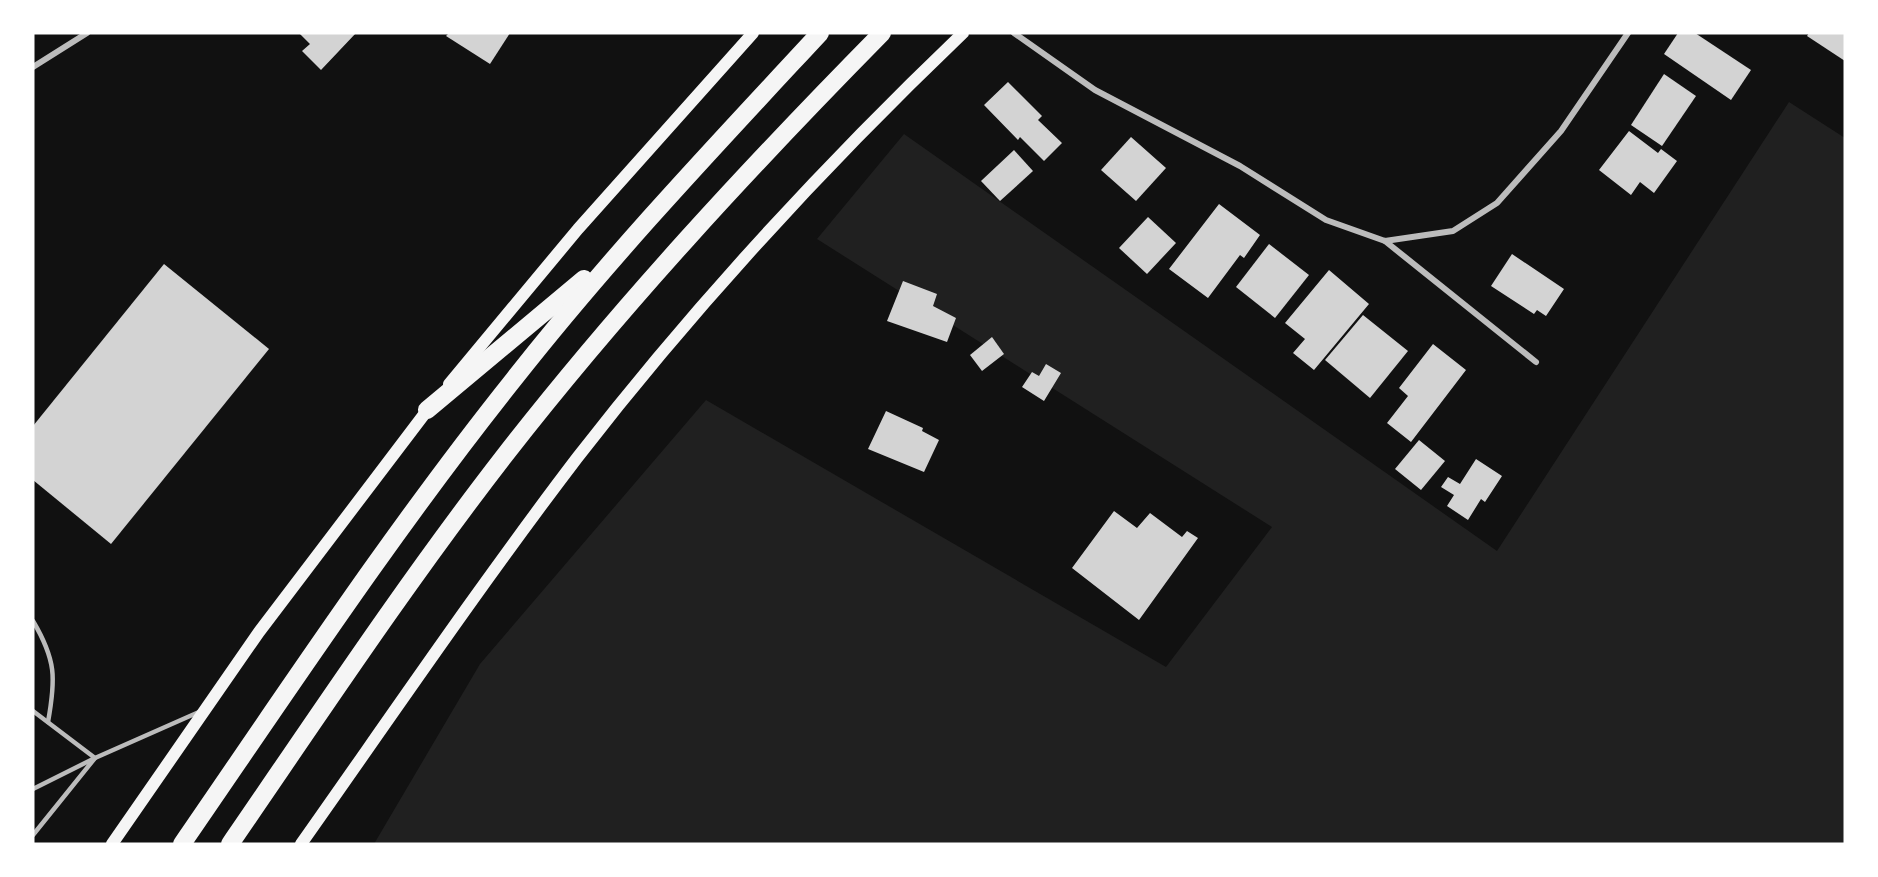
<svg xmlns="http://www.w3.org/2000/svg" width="1878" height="877" font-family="'Source Sans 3',sans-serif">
	<rect width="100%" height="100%" fill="#111"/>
	<path fill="#202020" d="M1789,102l56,36v706h-1471l106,-180 226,-264 460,267 106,-140 -455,-288 87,-105 593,417z"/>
	<g fill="#d3d3d3">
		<path d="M299,33h57l-35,37 -19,-19 8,-7z"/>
		<path d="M449,33h61l-20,31 -44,-28z"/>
		<path d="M1678,33h17l56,37 -20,30 -67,-46z"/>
		<path d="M1809,33h36v28l-38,-25z"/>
		<path d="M1664,74l32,22 -34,50 -31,-21z"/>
		<path d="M1008,82l34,34 -4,4 24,23 -18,18 -24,-24 -2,3 -34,-35z"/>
		<path d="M1629,131l29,22 3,-4 16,12 -23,32 -14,-11 -9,13 -32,-25z"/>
		<path d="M1131,137l35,31 -30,33 -35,-31z"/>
		<path d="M1014,150l19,21 -33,30 -19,-20z"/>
		<path d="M1219,204l41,31 -16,23 -4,-3 -32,43 -39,-29z"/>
		<path d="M1148,217l28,26 -29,31 -28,-26z"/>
		<path d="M1269,244l40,31 -34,43 -39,-31z"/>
		<path d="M1512,254l52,35 -18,27 -9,-6 -3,4 -43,-28z"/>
		<path d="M164,264l105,85 -158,195 -78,-64v-54z"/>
		<path d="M1329,270l40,34 -55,66 -21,-17 12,-14 -20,-16z"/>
		<path d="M903,281l34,13 -4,12 23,12 -9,24 -60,-21z"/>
		<path d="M1363,315l45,36 -38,47 -45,-38z"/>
		<path d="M992,337l12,17 -22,17 -12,-16z"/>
		<path d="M1433,344l33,26 -55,72 -24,-19 21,-27 -9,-8z"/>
		<path d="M1046,364l15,9 -17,28 -22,-14 10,-15 7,4z"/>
		<path d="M886,411l37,17 -1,3 17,9 -15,32 -56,-23z"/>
		<path d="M1419,440l26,21 -24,29 -26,-21z"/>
		<path d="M1476,459l26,17 -17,26 -4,-3 -13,21 -21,-14 7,-11 -13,-8 7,-10 12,7z"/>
		<path d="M1114,511l23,17 13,-15 32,24 5,-6 11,7 -59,82 -67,-52z"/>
	</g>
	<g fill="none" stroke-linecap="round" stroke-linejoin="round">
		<g stroke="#bcbcbc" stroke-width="4.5">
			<path d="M33,621c23,39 23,57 15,101"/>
			<path d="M33,711l62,47 -62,31"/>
			<path d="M33,835l62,-77 104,-46"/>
		</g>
		<g stroke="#bcbcbc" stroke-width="6">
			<path d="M1014,33l81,57 145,76 86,54 59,21 68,-10 44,-28 64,-72 67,-98"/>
			<path d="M33,67l54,-34"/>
			<path d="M1385,241l151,121"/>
		</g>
		<g stroke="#f5f5f5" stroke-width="12">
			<path d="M449,384l129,-155 175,-196"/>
			<path d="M112,844l147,-212 173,-228"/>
			<path d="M301,844c91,-129 180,-260 276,-386 117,-151 248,-293 386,-425"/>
		</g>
		<g stroke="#f5f5f5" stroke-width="18">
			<path d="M427,410l157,-131"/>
			<path d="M182,844c108,-157 213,-316 332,-465 95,-121 201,-233 306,-346"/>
			<path d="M230,844c90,-131 178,-264 275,-389 116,-149 245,-288 377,-422"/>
		</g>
	</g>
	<rect width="1878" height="877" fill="none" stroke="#ffffff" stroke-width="69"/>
</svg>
